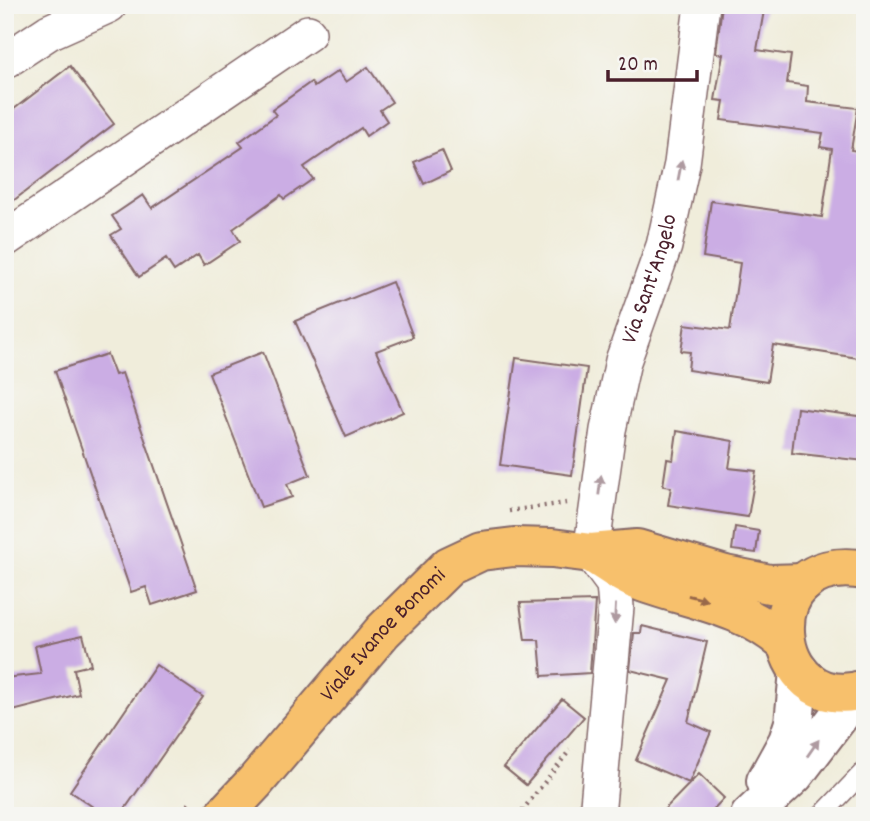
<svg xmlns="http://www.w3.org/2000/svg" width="870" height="821" font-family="Dekko,sans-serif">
	<rect width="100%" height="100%" fill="#f6f6f2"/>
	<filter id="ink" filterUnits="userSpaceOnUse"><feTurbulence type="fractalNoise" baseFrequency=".0143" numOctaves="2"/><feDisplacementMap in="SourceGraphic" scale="14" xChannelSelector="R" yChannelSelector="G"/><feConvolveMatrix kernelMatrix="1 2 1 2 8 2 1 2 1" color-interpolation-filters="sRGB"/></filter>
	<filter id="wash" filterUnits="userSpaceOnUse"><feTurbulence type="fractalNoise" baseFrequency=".00686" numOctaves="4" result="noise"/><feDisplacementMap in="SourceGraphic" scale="28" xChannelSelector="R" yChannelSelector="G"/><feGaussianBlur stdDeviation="1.57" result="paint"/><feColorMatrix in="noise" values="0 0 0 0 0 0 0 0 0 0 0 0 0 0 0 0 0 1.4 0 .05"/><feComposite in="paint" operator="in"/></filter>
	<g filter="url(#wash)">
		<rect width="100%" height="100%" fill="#f0eddb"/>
		<g id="blocks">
			<g fill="#cbade4">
				<path d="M722,5h43l-8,45 34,5 -4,28 21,3 -1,16 51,6 -7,42 14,2v207l-92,-14 -6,37 -79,-12 2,-18 -9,-1 4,-27 45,6 10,-67 -37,-6 8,-56 111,16 10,-68 -12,-2 3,-14 -102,-13 3,-19 -9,-1 8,-46 -7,-1z"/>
				<path d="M70,66l44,58 -109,83v-91z"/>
				<path d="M368,67l24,35 -12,8 7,11 -21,15 -5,-8 -57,39 9,12 -29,20 -3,-4 -48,34 7,12 -36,24 -6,-10 -24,16 -8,-12 -27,18 -28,-42 10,-6 -9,-13 31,-21 9,13 91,-61 -4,-5 37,-27 -4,-5 39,-28 3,5 24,-16 8,11z"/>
				<path d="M442,150l9,21 -27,13 -10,-22z"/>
				<path d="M392,282l21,55 -37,14 27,61 -57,25 -51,-116z"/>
				<path d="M263,352l47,123 -23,9 5,13 -31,10 -52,-134z"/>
				<path d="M107,354l8,21 7,-2 75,217 -45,15 -6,-18 -15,5 -76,-221z"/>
				<path d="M516,358l71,10 -15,107 -72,-10z"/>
				<path d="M797,408l68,9v44l-73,-8z"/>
				<path d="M677,431l56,10 -4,27 27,3 -8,46 -80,-12 3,-18 -8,-1 4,-27 6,1z"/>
				<path d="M735,527l24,4 -3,22 -24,-3z"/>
				<path d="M595,601l-5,72 -48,3 -3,-36h-14l-5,-37z"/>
				<path d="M642,626l65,16 -19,80 23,10 -22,51 -53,-23 35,-80 -41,-10 4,-37h7z"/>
				<path d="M83,635l8,30 -17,4 5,25 -74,19v-35l36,-4 -6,-28z"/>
				<path d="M156,665l47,32 -83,119h-14l-36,-25z"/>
				<path d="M562,699l22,18 -58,68 -22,-18z"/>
				<path d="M699,774l25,24 -17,18h-49z"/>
			</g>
		</g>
	</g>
	<g filter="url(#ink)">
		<use href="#blocks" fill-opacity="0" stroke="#846769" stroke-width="2"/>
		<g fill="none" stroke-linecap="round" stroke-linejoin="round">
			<g stroke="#846769" stroke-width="21">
				<path id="service" d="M821,816l44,-46"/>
			</g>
			<g stroke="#846769" stroke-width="38">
				<g id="minor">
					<path d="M5,61l44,-29 60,-27"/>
					<path d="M5,239l303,-206"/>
					<path id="s1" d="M597,816l19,-209 -2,-23 -23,-31 17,-123 15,-69 41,-115 18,-82 20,-159"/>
				</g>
			</g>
			<g stroke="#846769" stroke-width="42">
				<g id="tertiary">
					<path d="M766,781l22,-40 6,-18 5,-52"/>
					<path d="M750,816l44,-41 64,-84"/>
				</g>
			</g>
			<g stroke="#846769" stroke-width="42">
				<g id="primary">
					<path d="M591,553c14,8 28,20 43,26 53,21 105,24 150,63"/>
					<path d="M865,570c-117,-21 -96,150 0,119"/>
					<path id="s2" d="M223,816l32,-34 128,-151 66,-65 32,-15 33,-4 38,1 39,5 46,-4 88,26 45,9 34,-1"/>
				</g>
			</g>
			<g stroke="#846769" stroke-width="4.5" stroke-dasharray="2 5" stroke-linecap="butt">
				<path d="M509,511l57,-8"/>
				<path d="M179,816l11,-13"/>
				<path d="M518,816l52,-66"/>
			</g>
			<use href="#service" stroke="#fff" stroke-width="18"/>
			<use href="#minor" stroke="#fff" stroke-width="35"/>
			<use href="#tertiary" stroke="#fff" stroke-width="38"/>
			<use href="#primary" stroke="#f7c06c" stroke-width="38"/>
		</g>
		<defs><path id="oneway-solid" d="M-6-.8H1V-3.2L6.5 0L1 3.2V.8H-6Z" transform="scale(1.75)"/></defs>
		<g fill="#ae9aa0">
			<use href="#oneway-solid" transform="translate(680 170) rotate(-79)"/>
			<use href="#oneway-solid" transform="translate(600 485) rotate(-83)"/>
			<use href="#oneway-solid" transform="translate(615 614) rotate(93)"/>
			<use href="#oneway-solid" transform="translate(813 748) rotate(-55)"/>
		</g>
		<use fill="#986748" href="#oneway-solid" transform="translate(698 598) rotate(15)"/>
	</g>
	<g text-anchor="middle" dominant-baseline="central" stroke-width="6" stroke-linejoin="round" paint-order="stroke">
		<g font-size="23" fill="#4a1f2b" stroke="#f6f6f2">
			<text stroke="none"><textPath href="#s1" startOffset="553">Via Sant'Angelo</textPath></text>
			<text stroke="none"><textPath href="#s2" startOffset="242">Viale Ivanoe Bonomi</textPath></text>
		</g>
	</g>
	<rect width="870" height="821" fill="none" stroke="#f6f6f2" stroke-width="28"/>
	<path d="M608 70v10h89v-10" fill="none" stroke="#4a1f2b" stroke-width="3.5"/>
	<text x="618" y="70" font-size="21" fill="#4a1f2b" stroke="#f6f6f2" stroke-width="5" paint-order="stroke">20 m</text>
</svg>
